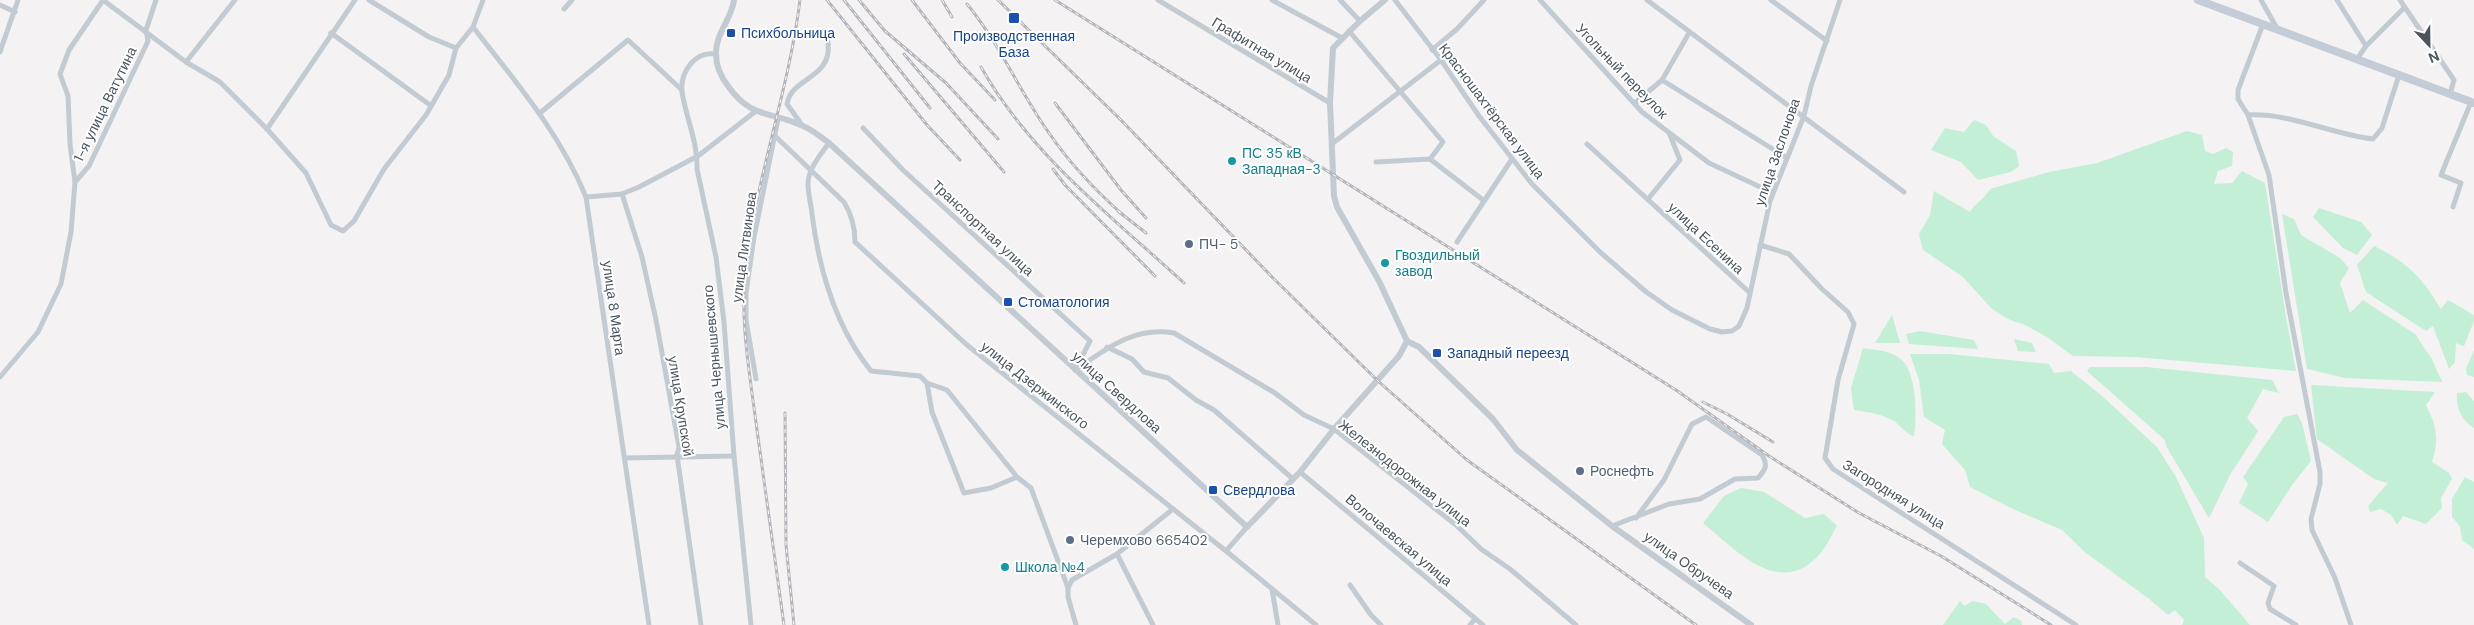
<svg xmlns="http://www.w3.org/2000/svg" width="2474" height="625" font-family="'DM Sans',sans-serif">
	<rect width="100%" height="100%" fill="#f4f2f2"/>
	<g fill="#c3efd6">
		<path d="M1974,120l12,5 7,11 23,15 3,15 -8,6 -33,8 -17,-18 -30,-12 14,-22 19,4z"/>
		<path d="M2187,131l15,4 3,16 8,3 13,-6 7,4 -1,14 -14,5 -4,13 18,-1 10,-12 23,12 21,134 10,54 -161,-14 -62,-1 -26,-19 -22,-12 -17,-6 -17,-11 -28,-31 -40,-27 -4,-16 11,-19 4,-24 36,21c6,-10 14,-12 20,-23l59,-17 48,-9z"/>
		<path d="M2319,208l42,14 11,13 -15,20 -14,-7 -30,-31z"/>
		<path d="M2282,214l12,5 7,16 39,23 9,10 -9,15 10,30 13,-13 52,34 17,25 10,23 -97,-4 -38,-9z"/>
		<path d="M2374,246c35,18 46,29 67,63l7,-9 26,15v6l-10,25 -8,-3 -1,19 -6,7 -16,-43 -7,5 -60,-39 -9,-27z"/>
		<path d="M1892,315l8,28h-25z"/>
		<path d="M1920,331l54,9 4,9 -69,-5 -3,-10z"/>
		<path d="M2014,339l18,4 4,9 -18,-1z"/>
		<path d="M1863,348c13,2 31,3 40,13 14,15 14,58 11,76 -7,-4 -10,-7 -15,-12 -12,-11 -31,-13 -45,-15l-3,-22z"/>
		<path d="M2474,350v27l-7,-2 -1,-6z"/>
		<path d="M1910,354h39l100,10 5,9 17,-2 30,24 56,52 19,30 28,61 1,39 14,12 31,36h-68l2,-5 -9,-10 -7,5 -20,-17 -62,-45 -24,-23 -49,-21 -43,-22 -5,-17 -23,-26 3,-14 -21,-13 -5,-37z"/>
		<path d="M2090,367h56l126,13 7,13 -16,-4 -16,29 11,13 -28,44 -21,43 -43,-72 -1,-6 -78,-69z"/>
		<path d="M2311,385l124,7 -9,13c11,22 13,35 6,57l17,11 3,6 -11,19 1,10 -16,16 -23,-8 -6,9 -6,-10 -10,-6 -11,3 -2,-6 20,-23 -14,-4 -57,-40z"/>
		<path d="M2466,392l8,9v27c-13,-8 -18,-20 -17,-35z"/>
		<path d="M2297,414l5,9 9,38 -19,24 -24,37 -29,-19 9,-19 -5,-7 41,-60z"/>
		<path d="M2465,477l9,5v67l-12,-9 -2,-14 -8,-9v-18z"/>
		<path d="M1741,488l23,4 41,26 19,-4 13,12c-6,10 -12,24 -21,32 -39,39 -82,-10 -113,-35l21,-27z"/>
		<path d="M1960,601l4,5 9,-5 13,3 19,20 9,-7 7,4 1,4h-79z"/>
	</g>
	<g fill="none" stroke-linecap="round" stroke-linejoin="round">
		<g stroke="#c3cbd2" stroke-width="5">
			<path d="M103,0l83,62 34,20 47,47 39,44 25,52 12,6 11,-10 30,-52 42,-54 23,-40 7,-27"/>
			<path d="M369,0l60,37 27,11 17,-21 10,-27"/>
			<path d="M1158,0l172,103"/>
			<path d="M1272,0l70,38"/>
			<path d="M1340,0l20,21"/>
			<path d="M1395,0l46,60 38,56 53,68 68,68 45,39 27,19 38,19 12,3 10,-1 7,-5 8,-18 23,-107 34,-85 7,-30 29,-86"/>
			<path d="M1540,0l102,112 67,51 64,30"/>
			<path d="M1647,0l257,192"/>
			<path d="M1771,0l56,41"/>
			<path d="M2261,0l17,30"/>
			<path d="M2337,0l29,46"/>
			<path d="M2400,0l54,80 -4,14"/>
			<path d="M0,5l15,7"/>
			<path d="M564,9l8,-9"/>
			<path d="M2263,24l-25,66v9l10,16 21,60 17,118 34,179v12l-9,35 1,11 23,48 16,47"/>
			<path d="M473,27c42,54 87,106 113,170l63,428"/>
			<path d="M1349,31l94,111 -13,17"/>
			<path d="M331,33l99,72"/>
			<path d="M1432,50l25,-21 27,-29"/>
			<path d="M0,52l18,-52"/>
			<path d="M715,54c-20,-3 -35,18 -33,38 4,26 16,50 15,77l19,88 8,65 10,134 17,169"/>
			<path d="M2357,59l9,-13 38,-38"/>
			<path d="M186,62l49,-62"/>
			<path d="M1662,80l125,78"/>
			<path d="M1635,103l27,-23 27,-47"/>
			<path d="M540,113l88,-73 54,50"/>
			<path d="M2248,115c43,-2 83,19 125,24l9,-11 17,-53"/>
			<path d="M802,125l-15,-21c4,-27 46,-25 41,-62"/>
			<path d="M863,128l40,42 187,171 -15,29"/>
			<path d="M267,129l88,-129"/>
			<path d="M774,135l70,67c8,13 11,25 11,40l112,103 259,206 90,74"/>
			<path d="M829,143c-8,11 -21,26 -21,41 0,9 3,20 4,30 7,56 23,112 59,157l49,5 7,7 20,7 70,87 14,11 37,100"/>
			<path d="M1333,143l108,-83"/>
			<path d="M1587,144l162,148"/>
			<path d="M1376,162l54,-3 53,41"/>
			<path d="M75,182l-5,-38 -2,-48 -8,-22 9,-24 34,-50"/>
			<path d="M622,194l20,63 14,63 23,127 -2,8 24,170"/>
			<path d="M586,197l36,-3 17,-7 59,-31 58,-45"/>
			<path d="M1648,199l32,-39 -10,-25"/>
			<path d="M2453,207l8,-24 -20,-8 30,-73"/>
			<path d="M1457,242l55,-83"/>
			<path d="M1760,245l29,9 33,35 26,23 6,12 -16,56 -13,78 8,11 243,156"/>
			<path d="M1107,347l25,12 12,13 24,6 28,22 18,10 79,69"/>
			<path d="M1075,370c31,-21 59,-44 99,-37l101,60 29,22 30,14 122,96 25,24 29,20 66,56"/>
			<path d="M0,377l38,-45 23,-48 10,-52 4,-50 14,-16 59,-125 -2,-11 10,-30"/>
			<path d="M756,379l-10,-59v-27l8,-56 24,-118"/>
			<path d="M927,383l5,29 32,81 27,-5 26,-11"/>
			<path d="M625,458l109,-2"/>
			<path d="M1300,472l183,153"/>
			<path d="M1612,526l57,-22 31,-5 35,-20 23,-1c8,-9 10,-13 4,-23l-56,-38 -14,7 -28,56 -28,38"/>
			<path d="M1226,551l21,-24"/>
			<path d="M1117,554l36,71"/>
			<path d="M2240,563l34,23 -6,17 2,6 26,16"/>
			<path d="M1350,585l21,30 10,10"/>
			<path d="M1272,589l6,36"/>
			<path d="M1076,625l-8,-28v-9l4,-8 45,-26 56,-45"/>
			<path d="M1470,625l5,-6"/>
		</g>
		<g stroke="#c3cbd2" stroke-width="6">
			<path d="M734,0c-2,19 -19,34 -18,54 0,11 5,23 12,32 23,33 43,25 75,40 10,4 18,11 26,17l418,384 53,-55 34,-43 65,-73 8,-15"/>
			<path d="M1385,0l-25,21 -27,27 -3,55 4,93 3,11 42,74 28,60 12,6 74,72 24,31 95,76 139,99"/>
		</g>
		<path stroke="#c3ccd7" stroke-width="8" d="M2198,0l276,103"/>
		<g stroke="#b4b6bb" stroke-width="3">
			<g id="rail">
				<path d="M827,0l100,125 33,35"/>
				<path d="M844,0l86,108"/>
				<path d="M859,0l26,31 61,52 52,56"/>
				<path d="M912,0l48,63 35,37"/>
				<path d="M942,0l10,17"/>
				<path d="M998,0l123,120 152,158 105,103 89,79 229,165"/>
				<path d="M1055,0l621,390 93,66 90,57 82,43 110,69"/>
				<path d="M967,4c33,40 52,87 82,129 21,31 46,57 74,82"/>
				<path d="M904,54l100,118"/>
				<path d="M981,67c49,87 130,149 203,216"/>
				<path d="M1055,103l66,87 25,28"/>
				<path d="M1053,169l12,16 90,91"/>
				<path d="M1118,211l28,22"/>
				<path d="M1703,402l24,12 46,28"/>
				<path d="M785,413l1,132 8,80"/>
				<path d="M784,625c-9,-65 -18,-130 -27,-195 -7,-55 -18,-111 -11,-166 11,-89 43,-175 54,-264"/>
			</g>
		</g>
		<use href="#rail" stroke="#fff" stroke-width="1" stroke-dasharray="4" stroke-linecap="butt"/>
	</g>
	<g fill="#1a4fb4" stroke="#fff" stroke-width="2">
		<rect x="1008" y="12" width="12" height="12" rx="2.5"/>
		<rect x="726" y="28" width="10" height="10" rx="2.5"/>
		<rect x="1003" y="297" width="10" height="10" rx="2.5"/>
		<rect x="1432" y="348" width="10" height="10" rx="2.5"/>
		<rect x="1208" y="485" width="10" height="10" rx="2.5"/>
	</g>
	<g fill="#0f9aa8" stroke="#fff" stroke-width="2">
		<circle cx="1232" cy="161" r="5"/>
		<circle cx="1385" cy="263" r="5"/>
		<circle cx="1005" cy="567" r="5"/>
	</g>
	<g fill="#5c6f8a" stroke="#fff" stroke-width="2">
		<circle cx="1189" cy="244" r="5"/>
		<circle cx="1580" cy="471" r="5"/>
		<circle cx="1070" cy="540" r="5"/>
	</g>
	<g text-anchor="middle" dominant-baseline="central" stroke-width="4" stroke-linejoin="round" paint-order="stroke">
		<g font-size="14" fill="#164399" stroke="#fff" text-anchor="start">
			<text x="741" y="33">Психбольница</text>
			<text x="1014" y="36" text-anchor="middle">Производственная<tspan x="1014" dy="16">База</tspan></text>
			<text x="1018" y="302">Стоматология</text>
			<text x="1447" y="353">Западный переезд</text>
			<text x="1223" y="490">Свердлова</text>
		</g>
		<g font-size="14" fill="#4a545f" stroke="#fff">
			<text transform="translate(1262 50) rotate(31)">Графитная улица</text>
			<text transform="translate(1622 71) rotate(46)">Угольный переулок</text>
			<text transform="translate(105 104) rotate(-64)">1-я улица Ватутина</text>
			<text transform="translate(1492 111) rotate(53)">Красношахтёрская улица</text>
			<text transform="translate(1777 152) rotate(-71)">улица Заслонова</text>
			<text transform="translate(983 228) rotate(43)">Транспортная улица</text>
			<text transform="translate(1706 238) rotate(43)">улица Есенина</text>
			<text transform="translate(744 247) rotate(-82)">улица Литвинова</text>
			<text transform="translate(614 308) rotate(82)">улица 8 Марта</text>
			<text transform="translate(714 357) rotate(-95)">улица Чернышевского</text>
			<text transform="translate(1035 385) rotate(38)">улица Дзержинского</text>
			<text transform="translate(1117 392) rotate(42)">улица Свердлова</text>
			<text transform="translate(681 406) rotate(81)">улица Крупской</text>
			<text transform="translate(1405 473) rotate(38)">Железнодорожная улица</text>
			<text transform="translate(1894 494) rotate(32)">Загородняя улица</text>
			<text transform="translate(1399 540) rotate(40)">Волочаевская улица</text>
			<text transform="translate(1689 565) rotate(35)">улица Обручева</text>
		</g>
		<g font-size="14" fill="#0d838f" stroke="#fff" text-anchor="start">
			<text x="1242" y="153">ПС 35 кВ<tspan x="1242" dy="16">Западная-3</tspan></text>
			<text x="1395" y="255">Гвоздильный<tspan x="1395" dy="16">завод</tspan></text>
			<text x="1015" y="567">Школа №4</text>
		</g>
		<g font-size="14" fill="#4e5e75" stroke="#fff" text-anchor="start">
			<text x="1199" y="244">ПЧ- 5</text>
			<text x="1590" y="471">Роснефть</text>
			<text x="1080" y="540">Черемхово 665402</text>
		</g>
	</g>
	<g transform="translate(2429 45) rotate(158)" stroke="#ffffff" stroke-width="4" paint-order="stroke">
	<path d="M0-4L9 19L0 12L-9 19Z" fill="#4a545f"/>
	<text y="-8" font-size="14" font-weight="bold" text-anchor="middle" fill="#4a545f">N</text>
	</g>
</svg>
